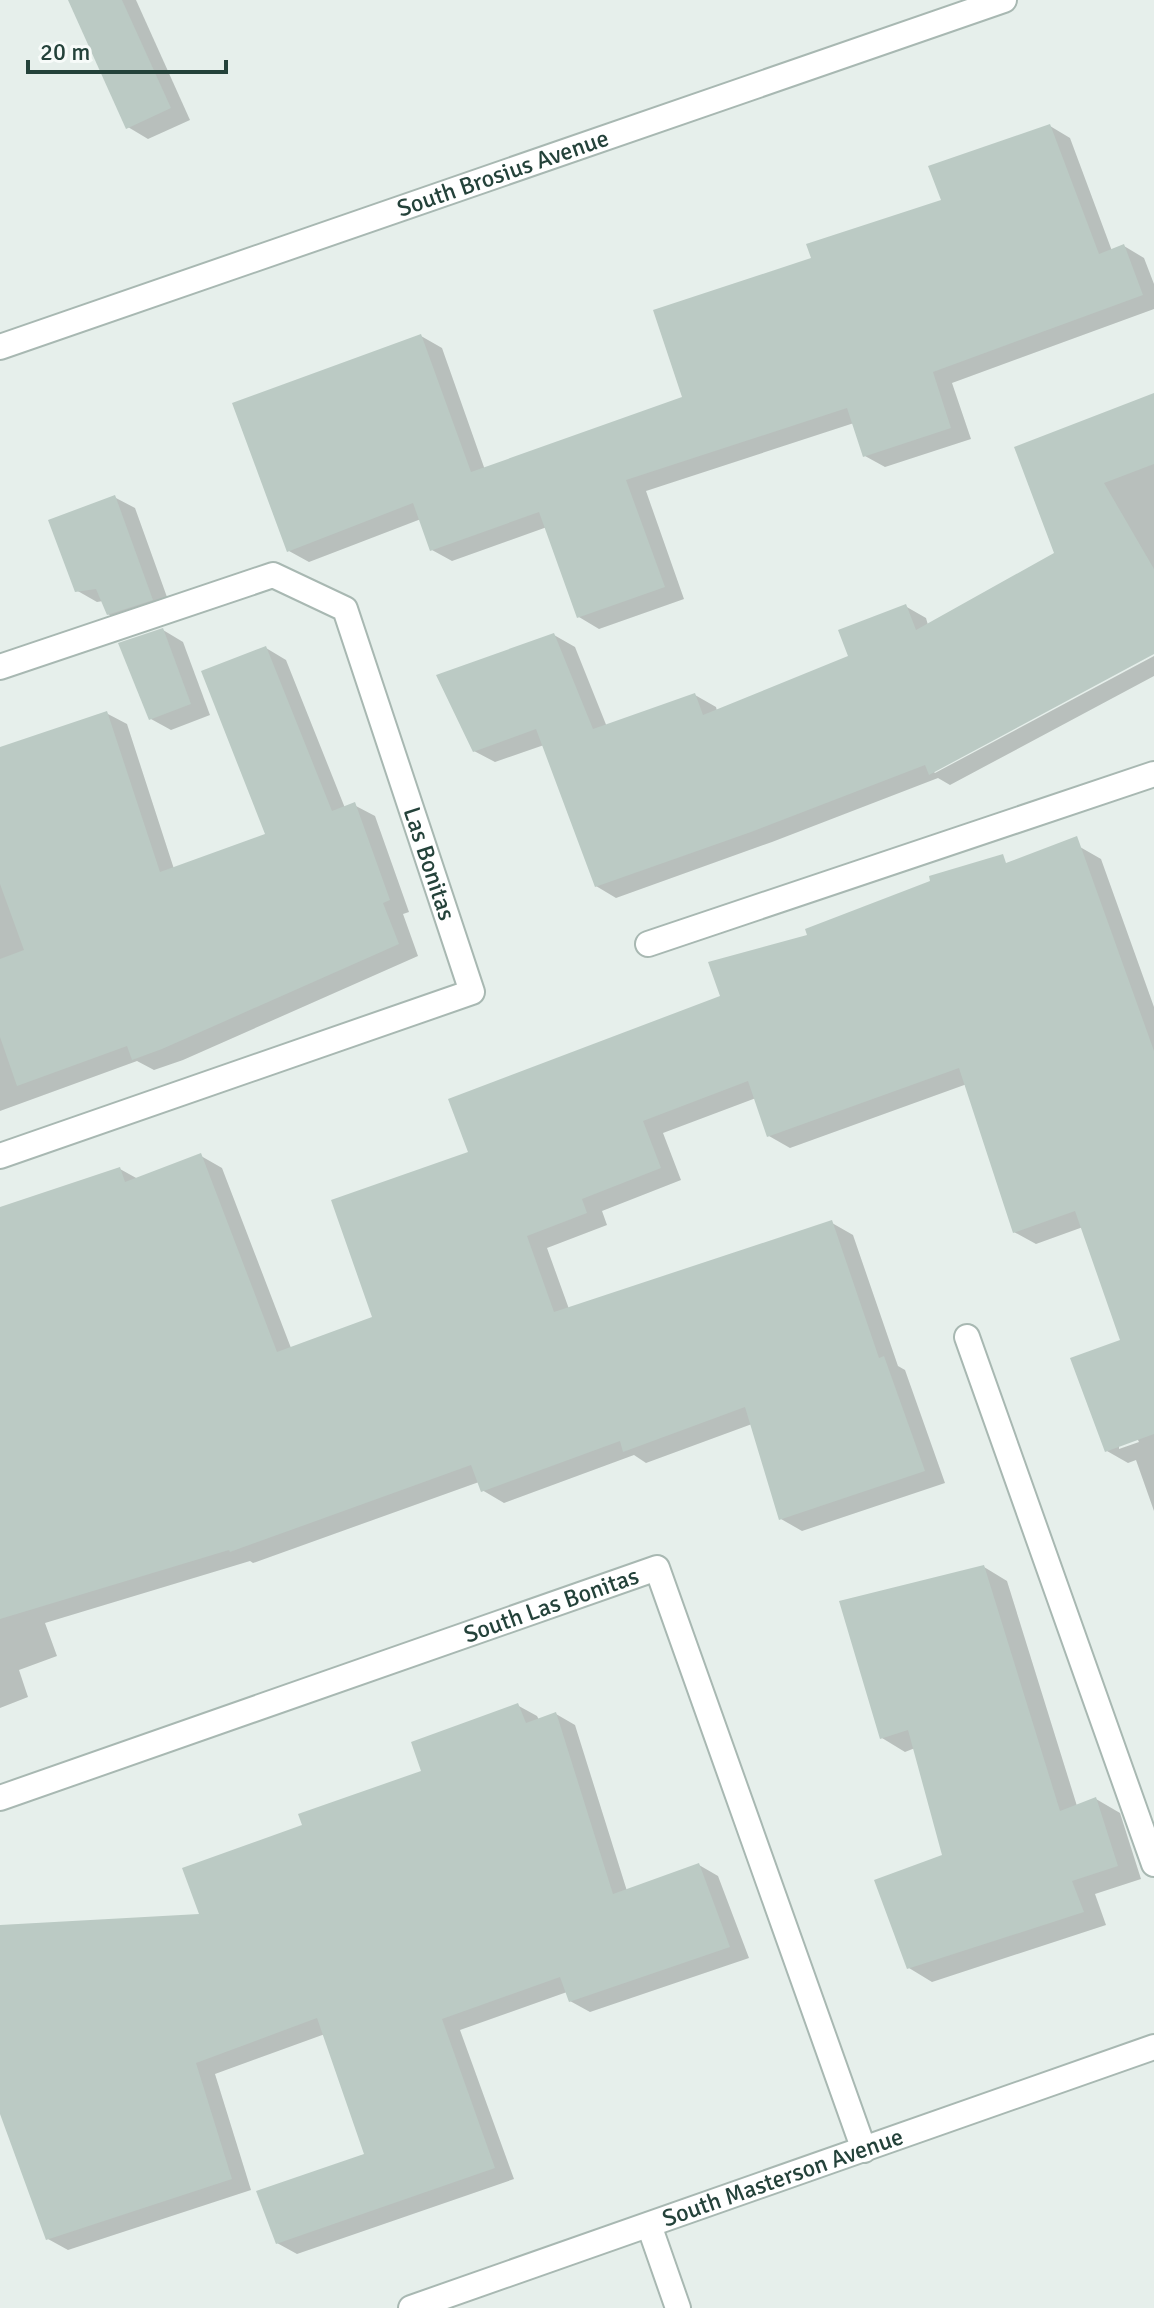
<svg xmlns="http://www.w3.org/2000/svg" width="1154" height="2308" font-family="Signika,sans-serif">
	<rect width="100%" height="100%" fill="#e6efeb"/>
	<g fill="#0003" fill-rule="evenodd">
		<path d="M70,0h66l54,120 -42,19 -20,-12z"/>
		<path d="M1050,126l20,12 42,113 12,-5 20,12 10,26v25l-202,74 19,56 -86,28 -20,-11 -11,-33 -208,68 38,108 -85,30 -20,-12 -32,-90 -95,34 -20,-11 -11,-31 -112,43 -20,-11 132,-215 21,12 43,122 200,-71 128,-140 130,-58z"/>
		<path d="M1154,395v257l-222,118 3,3 219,-117v20l-204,109 -12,-7 -166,64 -156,56 -20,-12 -52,-141 -49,17 -21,-11 80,-116 21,12 32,80 88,-32 21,12 1,4 134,-54 54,-51 21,12 2,7 129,-71z"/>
		<path d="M114,497l21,11 37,103 -44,15 -20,-12 -5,-13 -6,1 -21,-12z"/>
		<path d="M163,630l20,12 27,73 -39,15 -20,-11z"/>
		<path d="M266,648l20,12 59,148 9,-3 21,11 34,96 -6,2 15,42 -235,104 -29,10 -17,-9 -137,50v-363l106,-35 21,11 47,145 94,-34z"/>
		<path d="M1080,847l21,12 53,148v504l-18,-51 -8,3 -21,-12 15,-110 -39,-114 -47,17 -22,-12 -47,-148 -177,64 -21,-12 -13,-38 -93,35 18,47 -79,31 5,14 -60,23 22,61 263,-86 21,12 45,131 7,4 40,113 -143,48 -21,-12 -29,-95 -106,39 -12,-8 -130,48 -22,-13 -3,-8 -226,81 -3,-2 -205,62 12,33 -38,14 9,27 -28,11v-492l120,-47 18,10 63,-23 21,12 69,180 84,-30 96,-164 251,-157 87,-61zM1137,1438l2,4 -20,7v-4z"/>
		<path d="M984,1567l23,14 70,225 19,-7 24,14 21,66 -46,15 11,31 -174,57 -23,-14 36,-112 -30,-108 -10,4 -23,-14z"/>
		<path d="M517,1705l20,11 2,4 17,-6 19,11 52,166 72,-26 19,11 31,82 -159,54 -20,-11 -3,-9 -107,38 54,149 -217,75 -20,-11 90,-87 -42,-122 -110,40 36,116 -183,60 -20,-11 -48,-131v-180l202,-13 102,-89 120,-54z"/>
	</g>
	<g fill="#bbcac4">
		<path d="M68,0h54l49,108 -45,21z"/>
		<path d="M1050,124l49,130 25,-10 19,51 -210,77 18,56 -88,29 -16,-49 -221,72 39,107 -88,31 -38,-106 -109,39 -17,-48 -126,49 -55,-149 189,-69 50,138 211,-75 -29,-87 158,-52 -5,-14 135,-44 -13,-34z"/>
		<path d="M1154,393v71l-50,19 50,86v85l-225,121 -4,-10 -174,67 -156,55 -59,-158 -63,23 -37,-77 118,-42 39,96 102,-36 8,22 145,-59 -10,-26 68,-26 10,26 138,-77 -40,-106z"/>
		<path d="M115,495l38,105 -46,15 -11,-26 -21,3 -27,-72z"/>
		<path d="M163,628l28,76 -42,16 -31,-77z"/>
		<path d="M266,646l66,165 23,-9 35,98 -7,3 16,41 -237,105 -30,11 -5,-14 -110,40 -17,-49v-78l24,-9 -24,-66v-137l107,-36 53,161 105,-38 -64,-163z"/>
		<path d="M1077,836l77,215v383l-49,18 -35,-94 50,-18 -45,-129 -62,22 -54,-165 -192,69 -19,-56 -105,40 18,47 -79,31 5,14 -60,23 27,76 278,-92 47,138 5,-2 41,115 -146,49 -34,-113 -122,45 -3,-11 -139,51 -10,-27 -241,87 -1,-2 -229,69v-412l120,-40 5,15 76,-29 76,199 95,-35 -41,-117 137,-48 -20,-53 272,-103 -12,-34 99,-27 -2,-6 125,-48 -1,-5 74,-22 3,9z"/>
		<path d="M984,1565l76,246 36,-14 22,69 -46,15 12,31 -177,57 -33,-89 68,-25 -34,-125 -28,9 -41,-138z"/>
		<path d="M518,1703l8,20 30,-11 57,182 86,-31 31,84 -161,55 -9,-25 -118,42 53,149 -219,76 -20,-53 108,-37 -47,-136 -121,45 36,116 -186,61 -46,-126v-189l199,-11 -17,-46 120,-43 -4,-11 123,-43 -10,-29z"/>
	</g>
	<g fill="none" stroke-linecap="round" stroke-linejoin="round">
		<g stroke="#a8b8b2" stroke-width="28">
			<g id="lane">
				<path d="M648,944l506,-170"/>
				<path d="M967,1337l187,527"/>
				<path d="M649,2225l29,83"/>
			</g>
		</g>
		<g stroke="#a8b8b2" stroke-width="28">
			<g id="street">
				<path id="s1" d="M0,347l1004,-347"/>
				<path id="s2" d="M0,667l273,-92 72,34 127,383 -472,164"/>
				<path id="s3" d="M0,1798l657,-230 207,582"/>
				<path id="s4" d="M411,2308l743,-261"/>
			</g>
		</g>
		<use href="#lane" stroke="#fff" stroke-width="24"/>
		<use href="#street" stroke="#fff" stroke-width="24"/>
	</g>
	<g text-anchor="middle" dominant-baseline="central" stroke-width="8" stroke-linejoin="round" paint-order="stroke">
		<g font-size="24" fill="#24423a" stroke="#f7fbf9">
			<text stroke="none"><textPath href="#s1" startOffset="532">South Brosius Avenue</textPath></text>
			<text stroke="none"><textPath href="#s2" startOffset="636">Las Bonitas</textPath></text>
			<text stroke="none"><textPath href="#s3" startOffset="584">South Las Bonitas</textPath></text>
			<text stroke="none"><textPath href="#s4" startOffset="394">South Masterson Avenue</textPath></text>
		</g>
	</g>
	<path d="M28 60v12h198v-12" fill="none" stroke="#24423a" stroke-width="4"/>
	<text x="40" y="60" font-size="24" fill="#24423a" stroke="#f7fbf9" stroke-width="6" paint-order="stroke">20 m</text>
</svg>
